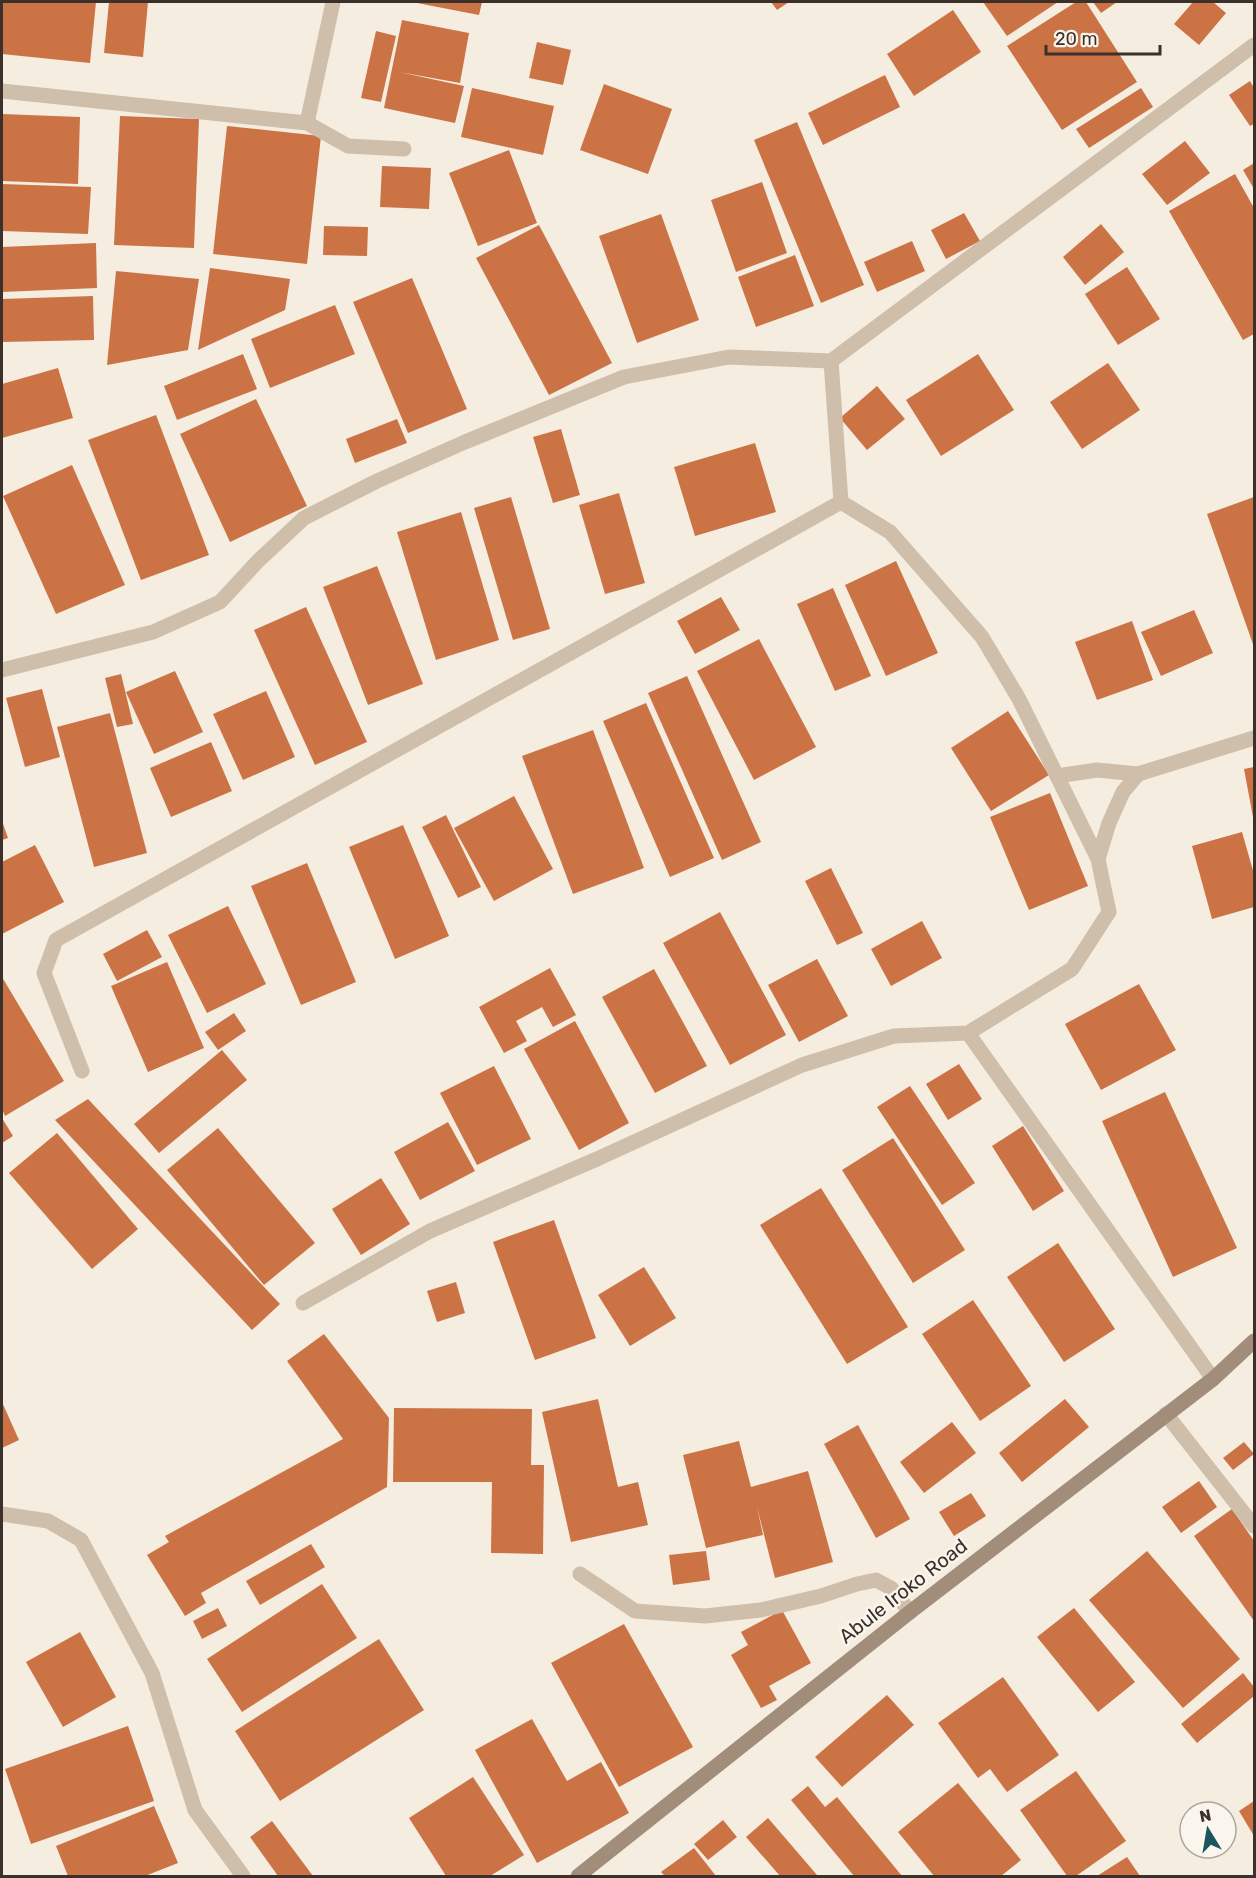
<svg xmlns="http://www.w3.org/2000/svg" width="1256" height="1878" font-family="Rubik,sans-serif">
	<rect width="100%" height="100%" fill="#f4ede0"/>
	<g fill="#cc7346">
		<path d="M2,2h94l-6,61 -88,-9z"/>
		<path d="M109,2h39l-5,55 -39,-4z"/>
		<path d="M771,2h18l-12,8z"/>
		<path d="M983,2h75l-51,34z"/>
		<path d="M1076,2h10l51,80 -75,48 -55,-84z"/>
		<path d="M1093,2h24l-16,11z"/>
		<path d="M1193,2h20l13,11 -27,32 -25,-21z"/>
		<path d="M417,3v-1h65l-3,13z"/>
		<path d="M953,10l28,42 -67,44 -27,-42z"/>
		<path d="M402,20l67,13 -9,50 -61,-11 65,14 -9,37 -71,-15z"/>
		<path d="M376,31l20,5 -15,66 -20,-4z"/>
		<path d="M537,42l34,8 -8,35 -34,-7z"/>
		<path d="M885,75l15,32 -77,38 -15,-32z"/>
		<path d="M1250,81l4,7v36l-4,2 -21,-31z"/>
		<path d="M604,84l68,25 -24,65 -68,-24z"/>
		<path d="M472,88l82,18 -11,49 -82,-18z"/>
		<path d="M1141,88l12,19 -64,41 -13,-19z"/>
		<path d="M2,114l78,3 -2,67 -76,-3z"/>
		<path d="M120,116l79,3 -5,129 -80,-3z"/>
		<path d="M797,122l67,163 -43,18 -67,-163z"/>
		<path d="M227,126l94,10 -14,128 -94,-10z"/>
		<path d="M1185,141l25,32 -43,32 -25,-31z"/>
		<path d="M509,150l28,73 -59,23 -29,-73z"/>
		<path d="M1254,163v26l-11,-19z"/>
		<path d="M382,166l49,2 -2,41 -49,-2z"/>
		<path d="M1235,174l19,34v126l-11,6 -74,-129z"/>
		<path d="M762,182l25,71 -51,19 -25,-72z"/>
		<path d="M2,184l89,3 -3,47 -86,-3z"/>
		<path d="M964,213l16,28 -34,18 -15,-29z"/>
		<path d="M661,214l38,106 -62,23 -38,-107z"/>
		<path d="M1101,224l23,28 -39,33 -22,-28z"/>
		<path d="M539,225l73,138 -63,32 -73,-137z"/>
		<path d="M324,226l44,1 -1,29 -44,-1z"/>
		<path d="M912,241l13,30 -48,21 -13,-30z"/>
		<path d="M96,243l1,45 -95,4v-45z"/>
		<path d="M795,255l19,51 -58,21 -18,-50z"/>
		<path d="M1127,267l33,52 -42,26 -33,-51z"/>
		<path d="M210,268l80,11 -5,31 -87,40z"/>
		<path d="M116,271l83,8 -11,71 -81,15z"/>
		<path d="M412,278l55,131 -59,24 -55,-131z"/>
		<path d="M93,296l1,44 -92,2v-43z"/>
		<path d="M335,305l20,49 -85,34 -19,-49z"/>
		<path d="M243,354l14,35 -80,31 -13,-34z"/>
		<path d="M978,354l36,56 -73,46 -35,-56z"/>
		<path d="M1108,363l32,47 -58,39 -32,-47z"/>
		<path d="M58,368l15,50 -71,20v-54z"/>
		<path d="M877,386l28,33 -38,31 -27,-32z"/>
		<path d="M256,399l51,107 -77,36 -50,-108z"/>
		<path d="M156,415l53,140 -68,25 -53,-140z"/>
		<path d="M397,419l10,24 -52,20 -9,-24z"/>
		<path d="M561,429l19,66 -27,8 -20,-66z"/>
		<path d="M755,443l21,69 -81,24 -21,-69z"/>
		<path d="M72,465l53,120 -69,29 -53,-118z"/>
		<path d="M619,493l26,90 -40,11 -26,-89z"/>
		<path d="M511,497l39,132 -37,11 -39,-132z"/>
		<path d="M1254,497v150l-47,-133z"/>
		<path d="M461,512l38,128 -63,20 -39,-128z"/>
		<path d="M896,561l42,92 -52,23 -41,-91z"/>
		<path d="M377,566l46,118 -55,21 -45,-118z"/>
		<path d="M833,588l38,88 -36,15 -38,-87z"/>
		<path d="M721,597l19,33 -45,24 -18,-33z"/>
		<path d="M306,607l61,135 -52,23 -61,-135z"/>
		<path d="M1194,610l19,43 -52,23 -20,-44z"/>
		<path d="M1132,621l21,59 -56,20 -22,-58z"/>
		<path d="M759,639l57,108 -62,33 -57,-109z"/>
		<path d="M175,671l28,61 -49,22 -28,-62z"/>
		<path d="M121,674l12,50 -16,3 -12,-49z"/>
		<path d="M687,676l74,166 -39,18 -74,-167z"/>
		<path d="M42,689l18,68 -35,10 -19,-69z"/>
		<path d="M266,691l29,66 -52,23 -30,-66z"/>
		<path d="M646,703l68,155 -44,19 -67,-156z"/>
		<path d="M1008,711l41,64 -58,36 -40,-63z"/>
		<path d="M110,713l37,140 -53,14 -37,-140z"/>
		<path d="M593,730l51,138 -71,26 -51,-138z"/>
		<path d="M211,742l21,49 -61,26 -21,-49z"/>
		<path d="M1254,767v50h-1l-9,-48z"/>
		<path d="M1050,793l38,93 -59,24 -39,-93z"/>
		<path d="M514,796l39,73 -59,32 -40,-73z"/>
		<path d="M446,815l35,72 -23,11 -36,-71z"/>
		<path d="M2,821l6,17 -6,2z"/>
		<path d="M403,825l46,111 -54,23 -46,-112z"/>
		<path d="M1242,832l12,42v33l-42,12 -20,-73z"/>
		<path d="M35,845l29,57 -62,32v-72z"/>
		<path d="M307,863l49,119 -55,23 -50,-119z"/>
		<path d="M831,868l32,65 -26,12 -32,-64z"/>
		<path d="M228,906l38,78 -59,29 -39,-78z"/>
		<path d="M720,912l66,123 -56,30 -67,-122z"/>
		<path d="M922,921l20,37 -51,28 -20,-37z"/>
		<path d="M147,930l15,27 -45,24 -14,-27z"/>
		<path d="M817,959l31,57 -49,26 -31,-57z"/>
		<path d="M167,962l37,86 -56,24 -37,-86z"/>
		<path d="M550,968l26,47 -23,12 -11,-20 -26,14 11,20 -23,12 -25,-46z"/>
		<path d="M654,969l53,97 -52,27 -53,-96z"/>
		<path d="M2,977l62,104 -59,35 -3,-7z"/>
		<path d="M1139,984l37,66 -75,40 -36,-66z"/>
		<path d="M234,1013l12,18 -28,19 -13,-18z"/>
		<path d="M575,1021l54,102 -50,27 -55,-101z"/>
		<path d="M222,1050l25,30 -88,73 -25,-29z"/>
		<path d="M959,1064l23,35 -34,21 -22,-36z"/>
		<path d="M494,1066l37,73 -54,26 -37,-72z"/>
		<path d="M910,1086l65,97 -33,22 -65,-98z"/>
		<path d="M1165,1092l72,156 -64,29 -71,-156z"/>
		<path d="M88,1099l192,205 -28,26 -197,-210z"/>
		<path d="M2,1118l11,18 -11,7z"/>
		<path d="M448,1122l27,49 -55,29 -26,-48z"/>
		<path d="M1023,1126l41,65 -31,20 -41,-65z"/>
		<path d="M218,1128l97,115 -51,42 -97,-115z"/>
		<path d="M57,1133l81,96 -46,40 -83,-96z"/>
		<path d="M893,1138l72,112 -52,33 -71,-113z"/>
		<path d="M381,1178l29,46 -49,31 -29,-46z"/>
		<path d="M821,1188l87,139 -61,37 -87,-139z"/>
		<path d="M554,1220l42,118 -61,22 -42,-118z"/>
		<path d="M1058,1243l57,86 -51,33 -57,-85z"/>
		<path d="M644,1267l32,51 -46,28 -32,-51z"/>
		<path d="M456,1282l9,31 -28,9 -10,-31z"/>
		<path d="M973,1300l58,86 -51,35 -58,-87z"/>
		<path d="M324,1334l65,84 -2,69 -186,106 5,10 -21,13 -38,-61 22,-13 -4,-6 178,-97 -56,-78z"/>
		<path d="M598,1399l20,88 20,-5 10,43 -77,17 -29,-130z"/>
		<path d="M1065,1399l24,28 -67,55 -23,-29z"/>
		<path d="M2,1402l17,38 -17,8z"/>
		<path d="M394,1408l138,1 -1,56h13l-1,89 -52,-1 1,-71h-99z"/>
		<path d="M952,1422l24,31 -52,40 -24,-31z"/>
		<path d="M858,1425l52,94 -34,19 -52,-94z"/>
		<path d="M739,1441l12,46 57,-16 25,91 -58,16 -18,-71 6,28 -57,13 -23,-93z"/>
		<path d="M1244,1442l10,12 -21,16 -10,-12z"/>
		<path d="M1199,1481l18,26 -36,26 -19,-26z"/>
		<path d="M971,1493l15,23 -32,20 -15,-24z"/>
		<path d="M1232,1509l22,32v80l-60,-85z"/>
		<path d="M311,1544l14,23 -65,38 -14,-24z"/>
		<path d="M706,1551l4,29 -37,5 -4,-30z"/>
		<path d="M1147,1551l93,108 -57,49 -94,-108z"/>
		<path d="M322,1584l35,54 -115,74 -35,-53z"/>
		<path d="M218,1608l9,18 -25,13 -9,-18z"/>
		<path d="M1074,1608l61,74 -37,30 -61,-75z"/>
		<path d="M782,1610l29,53 -42,23 8,14 -16,8 -30,-53 17,-10 -7,-13z"/>
		<path d="M624,1624l69,123 -74,40 -68,-124z"/>
		<path d="M80,1632l36,65 -53,30 -37,-65z"/>
		<path d="M379,1639l45,71 -144,91 -45,-70z"/>
		<path d="M1243,1673l11,14v9l-57,47 -16,-19z"/>
		<path d="M1003,1677l56,78 -52,37 -17,-23 -12,9 -40,-55z"/>
		<path d="M887,1695l27,30 -72,62 -27,-30z"/>
		<path d="M532,1719l35,62 34,-19 28,51 -92,50 -62,-113z"/>
		<path d="M128,1726l26,75 -123,43 -26,-75z"/>
		<path d="M1076,1771l50,70 -50,35h-9l-47,-66z"/>
		<path d="M473,1777l51,78 -34,21h-44l-37,-58z"/>
		<path d="M958,1783l63,77 -20,16h-67l-36,-44z"/>
		<path d="M808,1786l17,21 12,-10 65,79h-48l-63,-76z"/>
		<path d="M1254,1801v35l-15,-25z"/>
		<path d="M154,1806l24,57 -33,13h-77l-12,-30z"/>
		<path d="M768,1818l49,57 -1,1h-36l-34,-39z"/>
		<path d="M723,1820l14,17 -29,23 -14,-16z"/>
		<path d="M272,1821l41,55h-35l-28,-39z"/>
		<path d="M694,1848l22,28h-51l-4,-4z"/>
		<path d="M1127,1857l13,19h-43z"/>
	</g>
	<g fill="none" stroke-linecap="round" stroke-linejoin="round">
		<g stroke="#cebeaa" stroke-width="15">
			<path d="M2,91l305,32 41,23 56,3"/>
			<path d="M307,123l26,-121"/>
			<path d="M2,670l151,-38 67,-30 38,-41 46,-43 73,-37 88,-39 159,-65 105,-20 102,4 423,-316"/>
			<path d="M1057,776l40,-6 41,4 116,-36"/>
			<path d="M1098,859l11,-36 14,-31 15,-18"/>
			<path d="M968,1033l245,346"/>
			<path d="M82,1071l-38,-98 12,-33 785,-438"/>
			<path d="M303,1303l127,-72 167,-72 205,-94 92,-29 74,-3 104,-64 37,-57 -11,-53 -79,-160 -37,-62 -92,-105 -49,-30 -10,-141"/>
			<path d="M1166,1414l88,112"/>
			<path d="M2,1514l46,7 33,19 71,133 43,137 48,66"/>
			<path d="M580,1574l55,37 70,5 56,-6 60,-14 36,-12 19,-4 15,8 19,24"/>
		</g>
		<path stroke="#a28d7b" stroke-width="15" d="M578,1876l332,-264 303,-233 41,-38"/>
	</g>
	<g text-anchor="middle" dominant-baseline="central" stroke-width="5" stroke-linejoin="round" paint-order="stroke">
		<g font-size="20" fill="#3b312a" stroke="#fbf6ed">
			<text transform="translate(903 1591) rotate(-38)">Abule Iroko Road</text>
		</g>
	</g>
	<rect width="1256" height="1878" fill="none" stroke="#3b312a" stroke-width="6"/>
	<g transform="translate(1208 1830) rotate(349)"><circle r="28" fill="#fbf6ed" stroke="#aea79f" stroke-width="1.5"/>
	<path d="M0-4.5L10 22L0 15L-10 22Z" fill="#1d555f"/>
	<text y="-9" font-size="16" font-weight="bold" text-anchor="middle" fill="#3b312a">N</text>
	</g>
	<path d="M1046 45v9h114v-9" fill="none" stroke="#3b312a" stroke-width="3"/>
	<text x="1055" y="45" font-size="18" fill="#3b312a" stroke="#fbf6ed" stroke-width="4.5" paint-order="stroke">20 m</text>
</svg>
